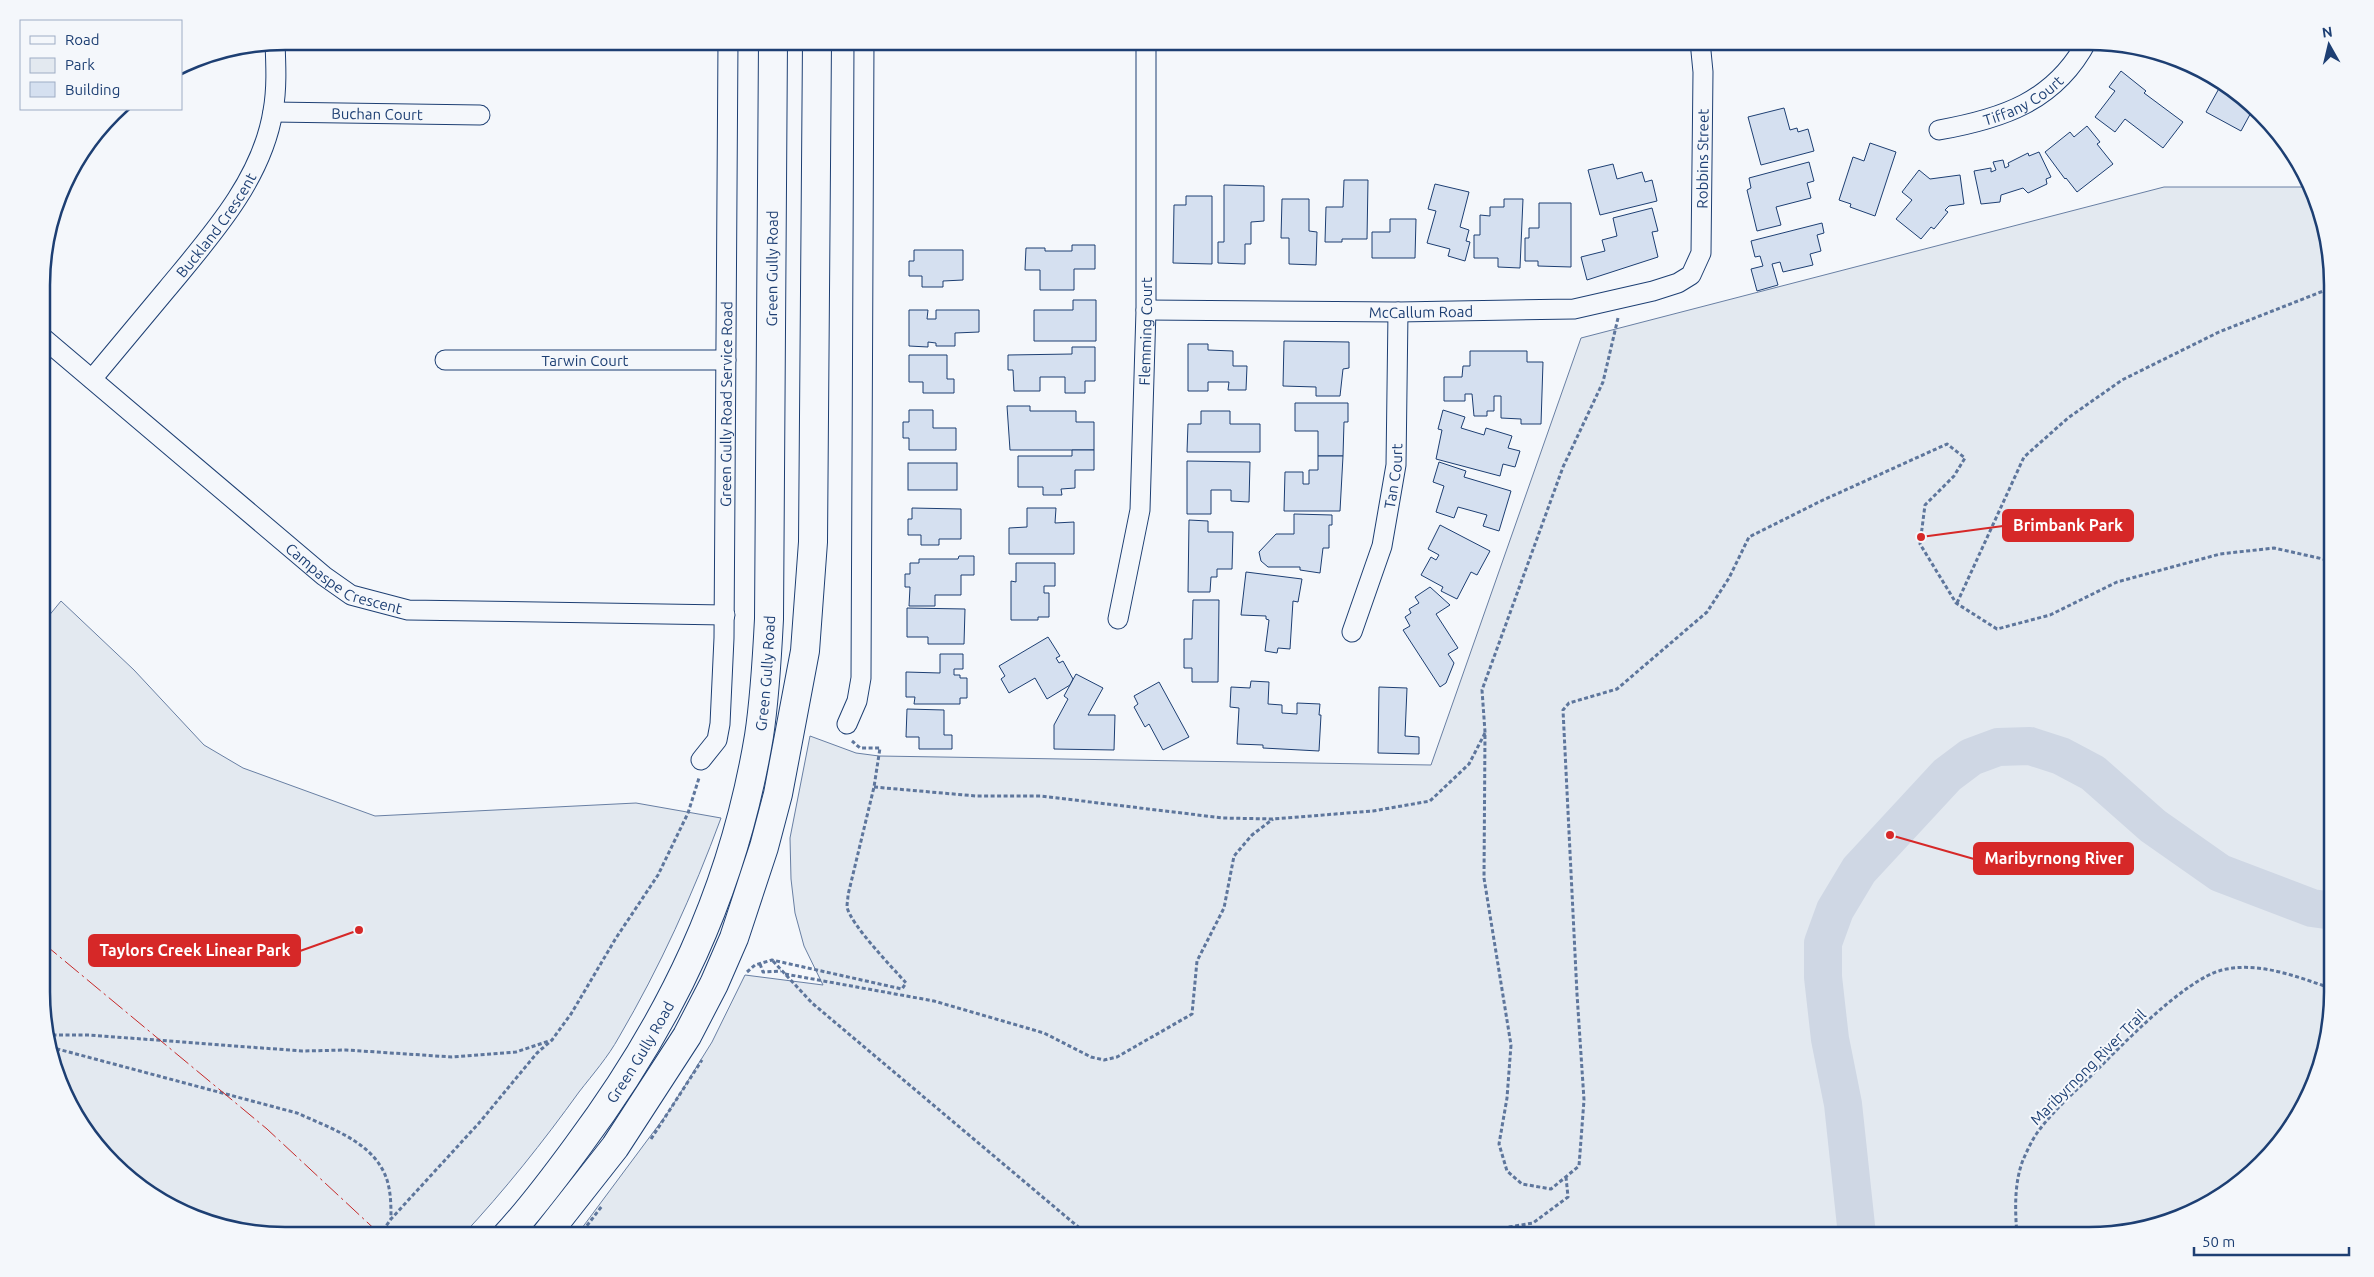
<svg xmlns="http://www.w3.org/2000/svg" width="2374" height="1277" font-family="Ubuntu,sans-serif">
	<rect width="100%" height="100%" fill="#f4f7fb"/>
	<g fill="#e3e9f0" stroke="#687fa3">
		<path d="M2164,187h147l20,67 2,738c-3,21 -3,44 -9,64 -24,78 -80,137 -156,166 -19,8 -43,9 -64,13l-1528,1 93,-125 43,-69 33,-67 78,10 -19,-39 -9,-33 -4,-34 -1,-41 20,-102 46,17 23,3 552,9 150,-427z"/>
		<path d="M61,601l73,69 70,75 39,23 132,48 261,-13 85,15c-28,76 -61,149 -102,219 -11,20 -26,37 -40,55 -36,50 -75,99 -117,144h-177l-63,-9 -45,-17 -52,-35 -42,-48 -23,-42 -17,-61v-401z"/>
	</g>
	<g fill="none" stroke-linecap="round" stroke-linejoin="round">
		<path stroke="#cfd7e4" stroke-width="38" d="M1857,1235l-14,-131 -13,-65 -7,-62v-34l12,-33 24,-40 88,-95 24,-18 27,-10 32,-1 31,10 32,17 60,53 67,47 92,35 21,3"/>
	</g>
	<g fill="#d5e0f0" stroke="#1d3f73">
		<path d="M2121,71l25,20 -2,2 39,29 -20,26 -38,-29 -10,13 -20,-15 20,-26 -6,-4z"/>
		<path d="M2222,83l32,24 -13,24 -35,-19z"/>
		<path d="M1784,108l6,22 7,-2 1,4 10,-3 6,22 -53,14 -13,-48z"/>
		<path d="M2259,112l15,17 -19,-10z"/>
		<path d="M2087,126l13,16 -3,2 16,20 -36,28 -11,-14 -1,1 -20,-27 25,-20 4,5z"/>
		<path d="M1870,143l26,9 -21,64 -25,-9 1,-3 -12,-4 14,-43 11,4z"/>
		<path d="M2039,152l12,25 -5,2 1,5 -19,9 -5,-5 -22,7 -1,7 -19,2 -7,-33 17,-3v4l5,-2 -3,-8 10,-2 2,8 4,-2 -1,-3 20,-10 1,3z"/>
		<path d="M1809,162l5,19 -7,2 4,15 -35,9 5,18 -24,6 -10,-41 4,-2 -2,-10z"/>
		<path d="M1613,164l4,15 25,-7 3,10 7,-2 5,21 -57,14 -12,-45z"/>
		<path d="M1919,170l11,9 30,-4 4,29 -15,2 -4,4 3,2 -14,17 -3,-2 -10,12 -25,-20 16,-19 -10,-8z"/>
		<path d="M1344,180h24l-1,59h-25v3h-17l1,-35h17z"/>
		<path d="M1435,184l34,8 -9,35 9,3 -3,11 4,1 -5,19 -17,-5 2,-7 -23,-6 9,-32 -8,-2z"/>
		<path d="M1224,185l40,1v35l-13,1v22h-6v20l-27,-1v-21h6z"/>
		<path d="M1186,196h26v68l-39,-1 1,-58h12z"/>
		<path d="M1282,199h27v32l8,1 -1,33 -27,-1v-26h-8z"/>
		<path d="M1504,199h19l-3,69 -22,-1v-9h-24v-23h6v-20l10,1v-9h14z"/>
		<path d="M1539,203h32v64l-33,-1v-5h-13v-23h4v-10h10z"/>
		<path d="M1652,208l6,23 -6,1 6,25 -71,23 -6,-23 24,-6 -3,-11 15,-4 -4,-18z"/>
		<path d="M1390,219h26l-1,39h-43v-26h18z"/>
		<path d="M1822,223l2,10 -7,2 4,16 -11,3 3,11 -30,7 -3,-10 -8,2 6,21 -21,6 -6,-22 12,-3 -3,-10 -5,1 -4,-16z"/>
		<path d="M1072,245h23v24h-21v21h-34v-20h-15l1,-22h19v3h27z"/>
		<path d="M914,250h49v30l-20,1v6h-21v-11h-13v-15h5z"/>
		<path d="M1073,300h23v41h-62v-31h39z"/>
		<path d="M909,310h19l-1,9h9v-9h43v22l-24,1v13h-19v-3l-8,-1v5l-19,-1z"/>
		<path d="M1284,341l65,1v26l-6,1 -3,27h-24v-9l-33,-1z"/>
		<path d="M1188,344h20v6l25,1v15h14l-1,24h-18l1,-8h-21v9h-20z"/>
		<path d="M1072,347h23v34h-10v12h-20v-16h-25v14h-26l-1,-21h-5v-15l64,-1z"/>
		<path d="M1470,351h57v11h16l-2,62h-20v-5l-20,-1v-22h-7v15h-7v5h-13l-2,-22h-7v7h-21v-24h18l1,-11h7z"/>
		<path d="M909,355h38v24h7v14h-31v-11h-14z"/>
		<path d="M1295,403h53v19h-4l-1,34h-25v-25h-23z"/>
		<path d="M1007,406h23v5h46v11h18v28h-84z"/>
		<path d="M909,410h24v18h23v22h-47v-12h-6v-16h6z"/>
		<path d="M1443,410l22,7 -4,11 23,7 2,-7 26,8 -4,12 12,3 -5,16 -12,-3 -3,12 -64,-17 6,-29 -4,-1z"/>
		<path d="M1201,411h29v13h30v28h-73l1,-28h13z"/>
		<path d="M1072,450h22v20h-19v18l-14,1 1,6h-19v-8h-25v-31h54z"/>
		<path d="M1318,456h25l-3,55h-56l1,-39h18v12h6v-14h9z"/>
		<path d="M1187,461l63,1 -1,40 -18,-1v-11h-20v24h-24z"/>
		<path d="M1439,462l27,9 -2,6 47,14 -12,40 -16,-5 4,-11 -29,-8 -4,11 -18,-6 8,-26 -11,-4z"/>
		<rect x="908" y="463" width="49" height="27"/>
		<path d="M912,508l49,1v30h-22v6h-18v-10h-13v-16h4z"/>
		<path d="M1027,508h29l-1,15 19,-1v32h-65v-26l18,-1z"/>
		<path d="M1294,514l38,1v10h-3v23h-6l-3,25 -20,-3v-3h-32l-7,-6 -2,-9 17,-18h18z"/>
		<path d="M1189,520l19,1v11h25l-1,37h-15v8h-6l-1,15h-22z"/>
		<path d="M1440,525l50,26 -13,24 -6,-3 -14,27 -16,-8 2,-4 -22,-12 10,-18 5,3 3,-5 -11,-6z"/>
		<path d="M959,556h15v19h-13v20h-26v11h-26l1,-19h-5v-13h5v-11h9v-4h39z"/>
		<path d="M1016,563h39v23h-11v7h5v24h-11v3h-27v-39l5,1z"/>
		<path d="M1246,572l56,7 -4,23 -5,-1 -3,48 -12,-1 -1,5 -12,-2 4,-31 -3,-1v-3l-25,-1z"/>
		<path d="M1430,587l20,18 -14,9 22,34 -10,6 6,9 -8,20 -6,4 -37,-57 7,-4 -5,-9 6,-4 -2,-4 10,-6 -4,-6z"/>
		<path d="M1193,600h26l-1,82h-26v-14h-8v-29h8z"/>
		<path d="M907,608l58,1 -1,35h-36v-7h-21z"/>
		<path d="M1048,637l12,19 -4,2 3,5 4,-2 10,18 -3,6 -23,14 -12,-21 -26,15 -8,-14 4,-3 -6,-10z"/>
		<path d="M940,654h23v15h-9v6h6v3h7v20h-7v6h-46l1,-7h-9v-25l34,1z"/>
		<path d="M1076,674l27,14 -15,27h27l-1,35 -60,-1v-24l14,-26 -4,-3z"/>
		<path d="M1251,681l18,1 -1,22 14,1v8l15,1v-11l23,1 -1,11h2l-2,36 -56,-3v-3l-26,-1 2,-36 -9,-1 1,-20 19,1z"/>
		<path d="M1159,682l30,55 -26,13 -14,-26 -4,3 -11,-20 4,-3 -4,-8z"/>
		<path d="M1379,687l28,1 -2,48 14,1v17l-41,-1z"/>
		<path d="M907,709l37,1v25h8v14h-33v-12h-13z"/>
	</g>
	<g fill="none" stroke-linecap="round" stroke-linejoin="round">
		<g stroke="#1d3f73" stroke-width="21">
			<g id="street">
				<path id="s1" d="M273,112l207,3"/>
				<path id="s2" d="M1939,130c62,-11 116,-28 148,-89"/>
				<path id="s3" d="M1146,310l252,2 176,-3 79,-18 25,-8 13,-8 10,-22 2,-181 -3,-31"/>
				<path id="s4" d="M42,337l282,239 27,19 57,15 317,5"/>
				<path id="s5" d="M445,360h281"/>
				<path id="s6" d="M92,379c25,-30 50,-60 75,-90 43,-52 95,-109 106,-178 4,-22 3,-45 2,-68"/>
				<path id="s7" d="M1118,619l22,-109 6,-200v-269"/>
				<path id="s8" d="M1352,632l30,-86 14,-81 2,-153"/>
				<path d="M847,724l10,-23 4,-23 3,-637"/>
				<path id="s9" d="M701,760l16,-20 3,-16 4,-86 4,-597"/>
			</g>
		</g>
		<g stroke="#1d3f73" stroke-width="30">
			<g id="primary">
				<path id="s10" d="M506,1236c26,-28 49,-59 71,-89 94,-126 156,-255 182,-411 6,-39 8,-78 10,-117l4,-578"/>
				<path d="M545,1236l70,-89 72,-111 27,-52 20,-46 30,-91 14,-53 27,-143 8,-109 4,-501"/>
			</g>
		</g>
		<g stroke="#5e769c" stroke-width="3" stroke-dasharray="4 2.5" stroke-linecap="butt">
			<path d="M1618,318l-15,64 -40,85 -81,223 3,42 -1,146 27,167 -4,53 -8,46 8,27 15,13 29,5 28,-23 5,-66 -7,-106 -14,-284 6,-7 48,-14 90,-77 22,-34 20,-41 72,-36 126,-57 18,14 -11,18 -29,29 -5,39 36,59 41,26 53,-14 67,-33 103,-28 54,-6 58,13"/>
			<path d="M1957,603l67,-146 44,-39 54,-38 97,-48 112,-44"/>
			<path d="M874,787l102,9h65l182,22 50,1 100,-8 57,-10 39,-37 16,-31"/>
			<path d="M773,961l39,42 277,233"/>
			<path d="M760,964l3,8 18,-1"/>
			<path d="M747,972l8,-7 17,-5 130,29 4,-6c-14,-16 -55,-58 -59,-76 0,-4 1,-8 1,-12l26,-108 6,-39h-20l-8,-7"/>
			<path d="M785,974l149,27 110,32 47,24 13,3 13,-3 75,-43 5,-53 27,-53 10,-52 18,-21 21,-16"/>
			<path d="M46,1035h43l213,16 44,-1 106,7 64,-5 33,-11"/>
			<path d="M50,1047l247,66c35,16 84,31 92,75 2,10 2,21 2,31"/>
			<path d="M651,1139l51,-79"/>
			<path d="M1470,1235l-3,-1 66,-11 35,-26 -2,-20"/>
			<path d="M2017,1235c-2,-24 -3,-52 6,-75 4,-9 9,-20 14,-27 16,-22 36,-40 55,-58 29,-29 92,-95 130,-105 37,-9 76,7 111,19"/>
			<path d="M379,1236l12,-17 88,-96 58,-70 15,-13 19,-26 45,-76 42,-63 30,-62 11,-35"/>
			<path d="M579,1236l23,-30"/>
		</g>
		<use href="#street" stroke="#f4f7fb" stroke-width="19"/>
		<use href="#primary" stroke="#f4f7fb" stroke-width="28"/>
		<path stroke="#c62828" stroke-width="1" stroke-dasharray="18 4 2.5 4" stroke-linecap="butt" d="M43,943l224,186 115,107"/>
	</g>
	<g text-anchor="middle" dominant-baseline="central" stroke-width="4" stroke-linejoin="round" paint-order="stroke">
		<g font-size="15" fill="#1d3f73" stroke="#f4f7fb">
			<text stroke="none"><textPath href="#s2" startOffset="90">Tiffany Court</textPath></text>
			<text stroke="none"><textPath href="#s1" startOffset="104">Buchan Court</textPath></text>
			<text stroke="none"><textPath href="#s3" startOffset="669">Robbins Street</textPath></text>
			<text stroke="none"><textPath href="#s6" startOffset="198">Buckland Crescent</textPath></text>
			<text stroke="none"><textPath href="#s10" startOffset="1036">Green Gully Road</textPath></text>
			<text stroke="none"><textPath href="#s3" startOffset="275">McCallum Road</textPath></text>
			<text stroke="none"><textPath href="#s7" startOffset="290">Flemming Court</textPath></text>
			<text stroke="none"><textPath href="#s5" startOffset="140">Tarwin Court</textPath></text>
			<text stroke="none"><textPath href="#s9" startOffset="362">Green Gully Road Service Road</textPath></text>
			<text stroke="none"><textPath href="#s8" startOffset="162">Tan Court</textPath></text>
			<text stroke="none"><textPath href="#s4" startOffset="389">Campaspe Crescent</textPath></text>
			<text stroke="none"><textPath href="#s10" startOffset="631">Green Gully Road</textPath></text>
			<text stroke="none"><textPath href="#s10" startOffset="228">Green Gully Road</textPath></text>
			<text transform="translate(2088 1067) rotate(-45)">Maribyrnong River Trail</text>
		</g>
	</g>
	<path d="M0 0H2374V1277H0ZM285 50H2089A235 235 0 0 1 2324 285V992A235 235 0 0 1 2089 1227H285A235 235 0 0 1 50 992V285A235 235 0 0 1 285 50Z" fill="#f4f7fb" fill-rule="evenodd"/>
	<path fill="none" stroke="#1d3f73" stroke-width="2.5" d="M285 50H2089A235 235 0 0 1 2324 285V992A235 235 0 0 1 2089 1227H285A235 235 0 0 1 50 992V285A235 235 0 0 1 285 50Z"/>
	<path fill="none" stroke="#d62828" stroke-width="2" d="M1921 537L2003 526M1890 835L1974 859M359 930L300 951"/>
	<g fill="#d62828" stroke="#f4f7fb" stroke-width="2">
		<circle cx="1921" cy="537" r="5"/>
		<circle cx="1890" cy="835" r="5"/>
		<circle cx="359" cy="930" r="5"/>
	</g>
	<g fill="#d62828" stroke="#d62828" stroke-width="2">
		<rect x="2003" y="510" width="130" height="31" rx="5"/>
		<rect x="1974" y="843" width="159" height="31" rx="5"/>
		<rect x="89" y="935" width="211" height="31" rx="5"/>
	</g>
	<g font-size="16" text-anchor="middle" font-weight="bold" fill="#fff">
		<text x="2068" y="531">Brimbank Park</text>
		<text x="2054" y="864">Maribyrnong River</text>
		<text x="195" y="956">Taylors Creek Linear Park</text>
	</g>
	<rect x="20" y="20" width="162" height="90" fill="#f4f7fb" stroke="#9eadc5"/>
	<rect x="30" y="36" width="25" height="8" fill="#f4f7fb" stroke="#9eadc5"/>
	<text x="65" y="45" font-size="15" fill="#1d3f73">Road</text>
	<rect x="30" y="58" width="25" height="15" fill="#e3e9f0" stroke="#9eadc5"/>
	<text x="65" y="70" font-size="15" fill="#1d3f73">Park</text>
	<rect x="30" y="82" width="25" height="15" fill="#d5e0f0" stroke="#9eadc5"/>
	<text x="65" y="95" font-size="15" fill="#1d3f73">Building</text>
	<g transform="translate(2329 45) rotate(352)" stroke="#f4f7fb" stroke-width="4" paint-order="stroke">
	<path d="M0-4L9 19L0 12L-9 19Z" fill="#1d3f73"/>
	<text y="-8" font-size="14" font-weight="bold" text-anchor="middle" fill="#1d3f73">N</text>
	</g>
	<path d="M2194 1247v8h155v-8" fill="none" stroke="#1d3f73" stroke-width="2.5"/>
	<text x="2202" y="1247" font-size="15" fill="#1d3f73" stroke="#f4f7fb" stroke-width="4" paint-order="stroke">50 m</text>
</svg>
